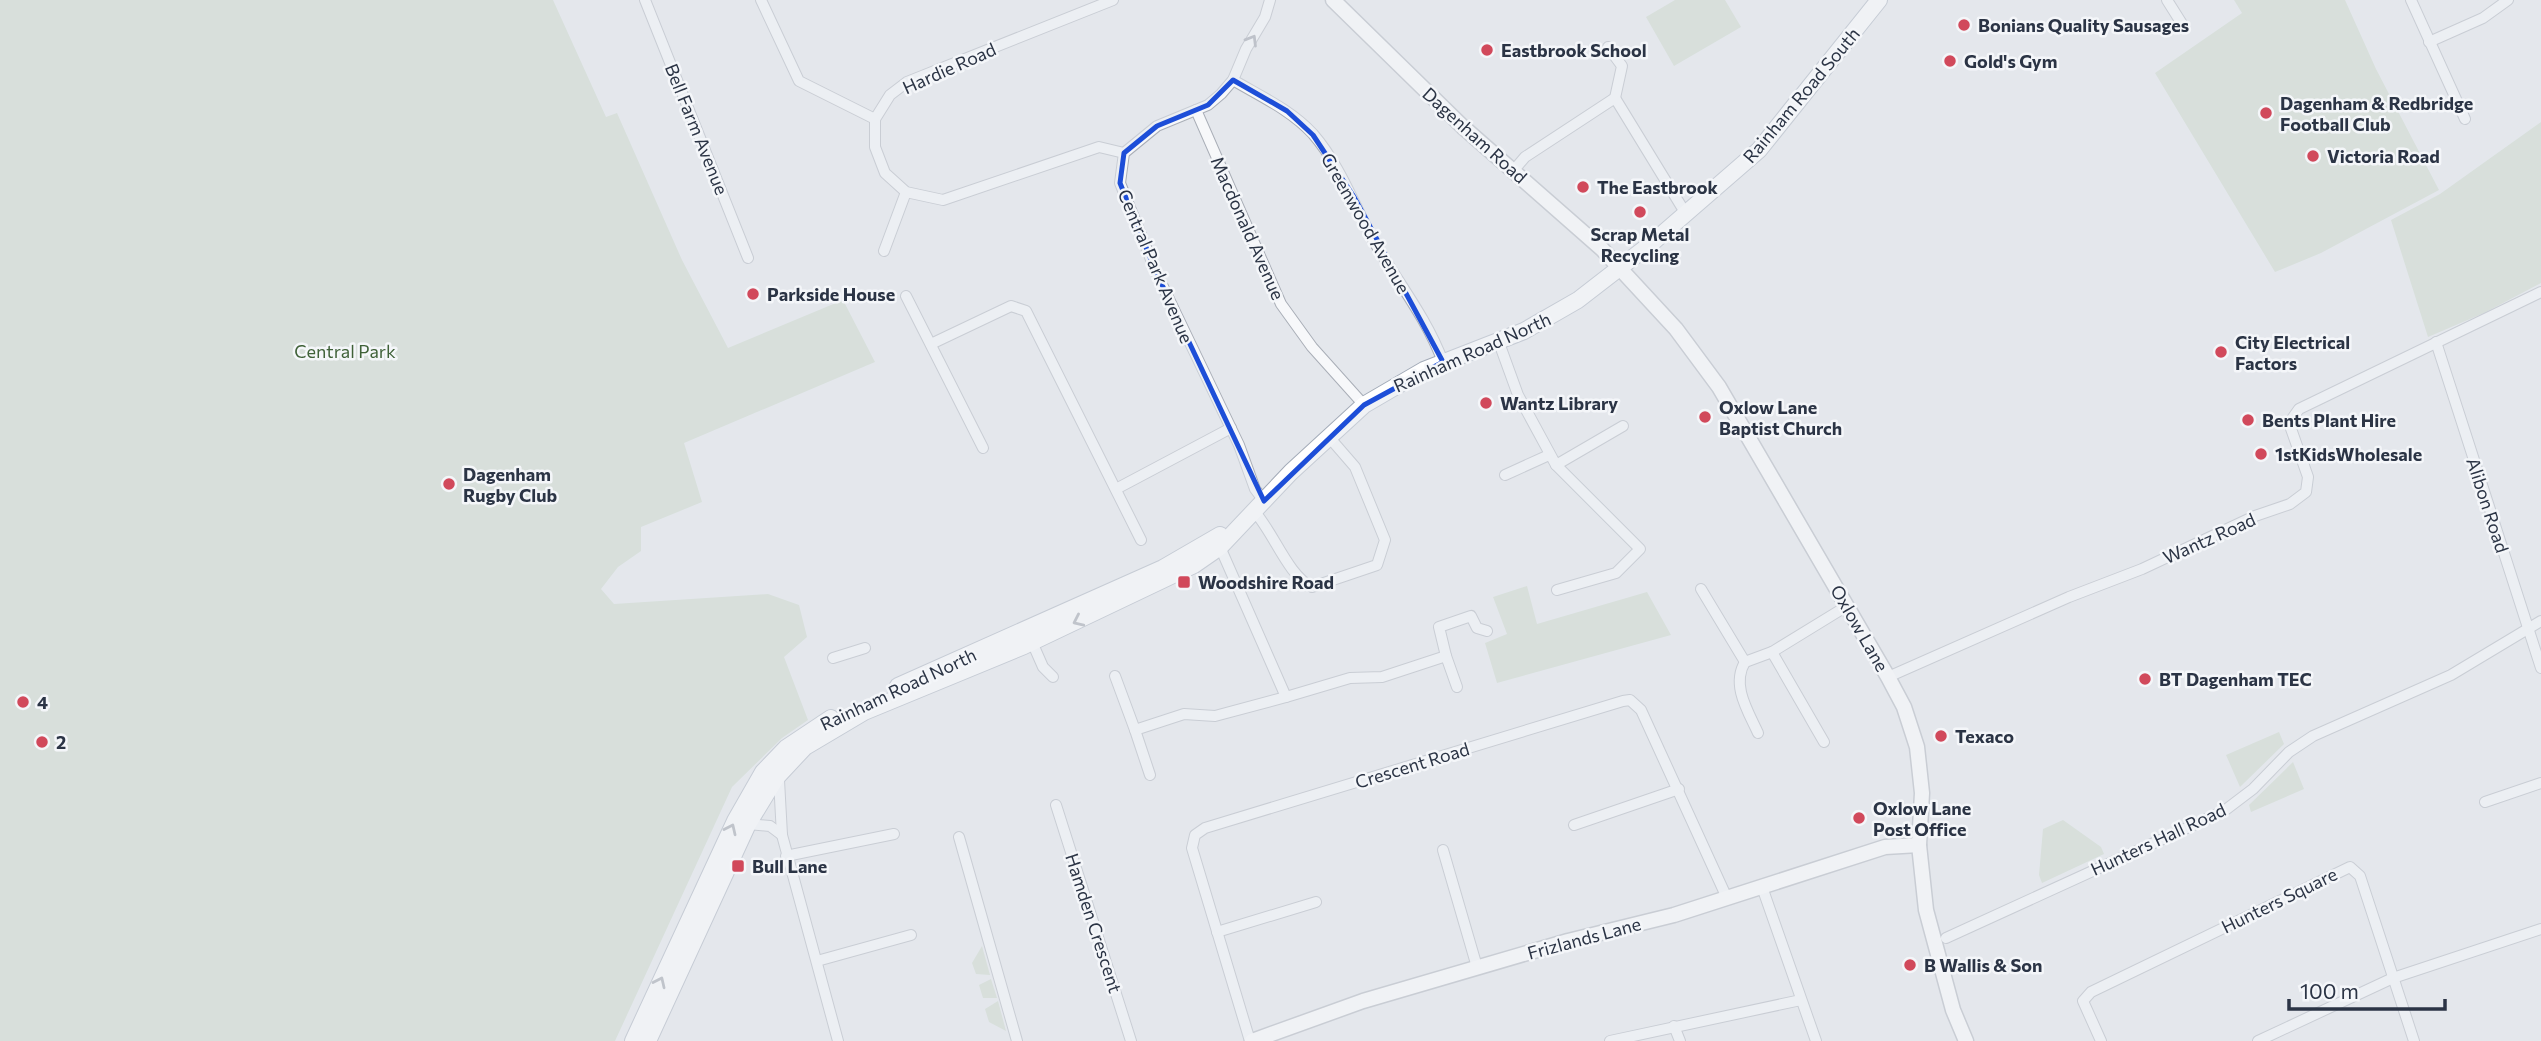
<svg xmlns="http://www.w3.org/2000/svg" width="2541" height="1041" font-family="Commissioner,sans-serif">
	<rect width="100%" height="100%" fill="#e4e7ec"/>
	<g fill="#c9d6c5">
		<path d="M0,0h553l53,117 11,-4 65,147 46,88 115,-48 32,62 -191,81 18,59 -61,25v24l-23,16 -17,22 13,15 154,-10 31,11 8,32 -23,20 24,63 -26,18 -50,49 -117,254h-615z"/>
		<path d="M1675,0h50l16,27 -67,39 -28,-49z"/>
		<path d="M2234,0h111l31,69 63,121 -118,63 -46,19 -120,-199 87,-60z"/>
		<path d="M2541,122v161l-57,30 -56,24 -37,-117 49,-26z"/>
		<path d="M1527,586l10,38 110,-32 24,43 -174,48 -12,-40 22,-9 -14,-37z"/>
		<path d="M2279,732l5,12 -44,43 -14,-32z"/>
		<path d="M2293,762l11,27 -53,23 -2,-7z"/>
		<path d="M2063,820l38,27 3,7 -62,29 -3,-8 4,-46z"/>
		<path d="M982,946l8,29 -14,-1 -4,-11z"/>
		<path d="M991,979l6,19h-14l-4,-13z"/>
		<path d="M998,1001l8,30 -17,-9 -4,-13z"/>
	</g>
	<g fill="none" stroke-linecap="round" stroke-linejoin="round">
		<g stroke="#a9aeb7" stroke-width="12">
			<g id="street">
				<path d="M645,0l103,258"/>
				<path d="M761,0l38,81 76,38"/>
				<path d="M1113,0l-206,82 -17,13 -15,24v28l10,26 21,19 37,8 156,-53 25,6"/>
				<path d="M2167,0l17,27"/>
				<path d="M2411,0l54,119"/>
				<path d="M2429,42l54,-24 25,-18"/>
				<path d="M1608,47l14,19 -7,32"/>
				<path d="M1233,80c27,16 58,30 80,54 26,30 40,68 58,102 24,43 55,80 72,126"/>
				<path d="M1196,110l85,194 31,43 52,58"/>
				<path d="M1514,170l11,-13 90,-59 71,116"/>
				<path d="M884,251l22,-59"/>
				<path d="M906,296l77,152"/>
				<path d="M1498,340l20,55 38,70 84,84 -24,24 -59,17"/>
				<path d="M2436,342l105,326"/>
				<path d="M931,344l80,-38 15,5 115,229"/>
				<path d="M1556,465l67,-39"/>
				<path d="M1505,475l44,-20"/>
				<path d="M1116,489l115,-61"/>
				<path d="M1264,501l-9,-12 -16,-44 -83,-173 -36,-89 4,-30 33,-27 51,-21 13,-11 12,-14 13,-31 19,-32 5,-17"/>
				<path d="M1254,511c20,22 34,65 58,76l65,-22 8,-25 -30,-73 -26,-30"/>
				<path d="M1220,547l66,150 64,-19 32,-1 64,-21 -7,-29 32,-11 6,12 10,3"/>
				<path d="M1701,589l44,73"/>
				<path d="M1032,642l11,25 10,10"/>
				<path d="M1772,652l52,90"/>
				<path d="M1446,656l11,31"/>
				<path d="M833,658l32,-10"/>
				<path d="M1745,662l27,-10 75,-46"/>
				<path d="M1745,662c-14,23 3,49 13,71"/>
				<path d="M1115,676l20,54"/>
				<path d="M1888,677l181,-80 73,-28 113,-53 35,-12 16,-12 2,-15 -19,-54 10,-14 242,-117"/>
				<path d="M1150,775l-15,-45 49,-16 31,2 71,-19"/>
				<path d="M779,780l3,55 56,206"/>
				<path d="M2485,802l56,-19"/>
				<path d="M1056,805l75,236"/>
				<path d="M748,824l22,2 12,9"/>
				<path d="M1574,825l105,-36"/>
				<path d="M959,837l58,204"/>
				<path d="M1443,850l34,117"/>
				<path d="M786,856l108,-22"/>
				<path d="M1762,887l54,154"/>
				<path d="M1217,932l99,-30"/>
				<path d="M1946,938l278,-127 29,-22 36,-37 24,-16 138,-61 90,-54"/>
				<path d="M817,961l94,-26"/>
				<path d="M1674,1026l6,15"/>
				<path d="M1250,1041l-58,-193 3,-13 10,-7 418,-127 7,-1 11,10 86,188"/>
				<path d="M1610,1041l191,-41"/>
				<path d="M2101,1041l-18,-40 8,-9 259,-125 10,9 54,165"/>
				<path d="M2258,1041l135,-63 148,-49"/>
			</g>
		</g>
		<g stroke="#a9aeb7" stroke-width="17">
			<g id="secondary">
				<path d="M1333,0l130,127 139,122 74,80 43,58 169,290 16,30 13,40 5,46 -3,52 7,65 27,100 13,31"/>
				<path d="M1252,1041l111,-40 205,-60 106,-26 211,-68 34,-2"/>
			</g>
		</g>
		<g stroke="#a3abb8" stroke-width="18">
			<g id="primary">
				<path d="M898,686l265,-118 57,-33"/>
				<path d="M633,1041l102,-220 28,-49 23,-24 45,-30"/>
				<path d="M648,1041l100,-217 28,-46 29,-31 59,-35 160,-66 170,-81 26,-18 71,-75 73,-67 60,-35 100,-39 54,-31 75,-58 106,-92 120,-150"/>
			</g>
		</g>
		<use href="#street" stroke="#f7f8fa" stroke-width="10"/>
		<use href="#secondary" stroke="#fff" stroke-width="14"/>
		<use href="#primary" stroke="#fff" stroke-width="16"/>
	</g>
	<defs><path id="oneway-chevron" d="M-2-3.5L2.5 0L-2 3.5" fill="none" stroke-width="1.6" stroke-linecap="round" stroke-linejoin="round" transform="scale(1.75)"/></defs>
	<use stroke="#9196a0" href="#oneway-chevron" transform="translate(1252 40) rotate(-59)"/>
	<g stroke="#959aa2">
		<use href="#oneway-chevron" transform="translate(1078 621) rotate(155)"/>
		<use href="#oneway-chevron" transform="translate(731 829) rotate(-65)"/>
		<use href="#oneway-chevron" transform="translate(660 982) rotate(-65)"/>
	</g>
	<path d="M0 0H2541V1041H0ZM1233,80l54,31 26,24 41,62 89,165 -79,43 -100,96 -108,-229 -36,-89 4,-30 33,-27 51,-21z" fill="#e4e7ec" fill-opacity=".55" fill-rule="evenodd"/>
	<path fill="none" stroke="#1d4ed8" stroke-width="5" stroke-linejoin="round" d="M1233,80l54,31 26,24 41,62 89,165 -79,43 -100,96 -108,-229 -36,-89 4,-30 33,-27 51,-21z"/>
	<g fill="#d1495b" stroke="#f4f6f9" stroke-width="2.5">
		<circle cx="1964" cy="25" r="7"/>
		<circle cx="1487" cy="50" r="7"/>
		<circle cx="1950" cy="61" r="7"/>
		<circle cx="2266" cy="113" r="7"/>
		<circle cx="2313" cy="156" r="7"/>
		<circle cx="1583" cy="187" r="7"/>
		<circle cx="1640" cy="212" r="7"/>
		<circle cx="753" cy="294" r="7"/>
		<circle cx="2221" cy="352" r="7"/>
		<circle cx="1486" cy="403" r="7"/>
		<circle cx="1705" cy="417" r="7"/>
		<circle cx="2248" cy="420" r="7"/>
		<circle cx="2261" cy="454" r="7"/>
		<circle cx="449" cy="484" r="7"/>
		<rect x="1177" y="575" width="14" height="14" rx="3.5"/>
		<circle cx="2145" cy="679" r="7"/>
		<circle cx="23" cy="702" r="7"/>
		<circle cx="1941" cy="736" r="7"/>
		<circle cx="42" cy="742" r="7"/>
		<circle cx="1859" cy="818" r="7"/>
		<rect x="731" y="859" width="14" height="14" rx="3.5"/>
		<circle cx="1910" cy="965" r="7"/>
	</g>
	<g text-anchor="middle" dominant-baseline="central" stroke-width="5" stroke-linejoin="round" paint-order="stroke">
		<g font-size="18" font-weight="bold" fill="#2b3445" stroke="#f4f6f9" text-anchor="start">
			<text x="1978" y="25">Bonians Quality Sausages</text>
			<text x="1501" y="50">Eastbrook School</text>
			<text x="1964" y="61">Gold's Gym</text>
			<text x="2280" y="103">Dagenham &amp; Redbridge<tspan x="2280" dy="21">Football Club</tspan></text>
			<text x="2327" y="156">Victoria Road</text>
			<text x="1597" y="187">The Eastbrook</text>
			<text x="1640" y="234" text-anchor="middle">Scrap Metal<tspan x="1640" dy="21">Recycling</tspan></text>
			<text x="767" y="294">Parkside House</text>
			<text x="2235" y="342">City Electrical<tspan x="2235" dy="21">Factors</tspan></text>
			<text x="1500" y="403">Wantz Library</text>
			<text x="1719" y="407">Oxlow Lane<tspan x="1719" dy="21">Baptist Church</tspan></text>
			<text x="2262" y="420">Bents Plant Hire</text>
			<text x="2275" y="454">1stKidsWholesale</text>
			<text x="463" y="474">Dagenham<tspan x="463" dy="21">Rugby Club</tspan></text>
			<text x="1198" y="582">Woodshire Road</text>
			<text x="2159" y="679">BT Dagenham TEC</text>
			<text x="37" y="702">4</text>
			<text x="1955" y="736">Texaco</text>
			<text x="56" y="742">2</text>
			<text x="1873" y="808">Oxlow Lane<tspan x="1873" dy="21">Post Office</tspan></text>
			<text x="752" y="866">Bull Lane</text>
			<text x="1924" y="965">B Wallis &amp; Son</text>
		</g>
		<g font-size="18" fill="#2b3445" stroke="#f4f6f9">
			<text transform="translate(949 68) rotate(-24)">Hardie Road</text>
			<text transform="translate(1801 95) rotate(-50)">Rainham Road South</text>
			<text transform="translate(697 129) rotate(68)">Bell Farm Avenue</text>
			<text transform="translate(1475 135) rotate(42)">Dagenham Road</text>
			<text transform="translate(1366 223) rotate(60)">Greenwood Avenue</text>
			<text transform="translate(1248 228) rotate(66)">Macdonald Avenue</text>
			<text transform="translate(1156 266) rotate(67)">Central Park Avenue</text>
			<text transform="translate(1472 352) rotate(-24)">Rainham Road North</text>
			<text transform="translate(2488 505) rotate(72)">Alibon Road</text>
			<text transform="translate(2209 538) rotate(-24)">Wantz Road</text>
			<text transform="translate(1860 628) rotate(60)">Oxlow Lane</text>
			<text transform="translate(898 689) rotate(-25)">Rainham Road North</text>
			<text transform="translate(1412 765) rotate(-17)">Crescent Road</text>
			<text transform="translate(2158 839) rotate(-25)">Hunters Hall Road</text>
			<text transform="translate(2279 900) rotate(-26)">Hunters Square</text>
			<text transform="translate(1094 923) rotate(72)">Hamden Crescent</text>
			<text transform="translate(1584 938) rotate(-15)">Frizlands Lane</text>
		</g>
		<g font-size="18" fill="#3f6138" stroke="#f4f6f9">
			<text x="345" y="351">Central Park</text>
		</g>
	</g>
	<path d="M2289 999v10h156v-10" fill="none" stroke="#2b3445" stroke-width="3.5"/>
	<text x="2300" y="999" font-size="21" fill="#2b3445" stroke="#f4f6f9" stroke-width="5" paint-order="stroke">100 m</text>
</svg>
